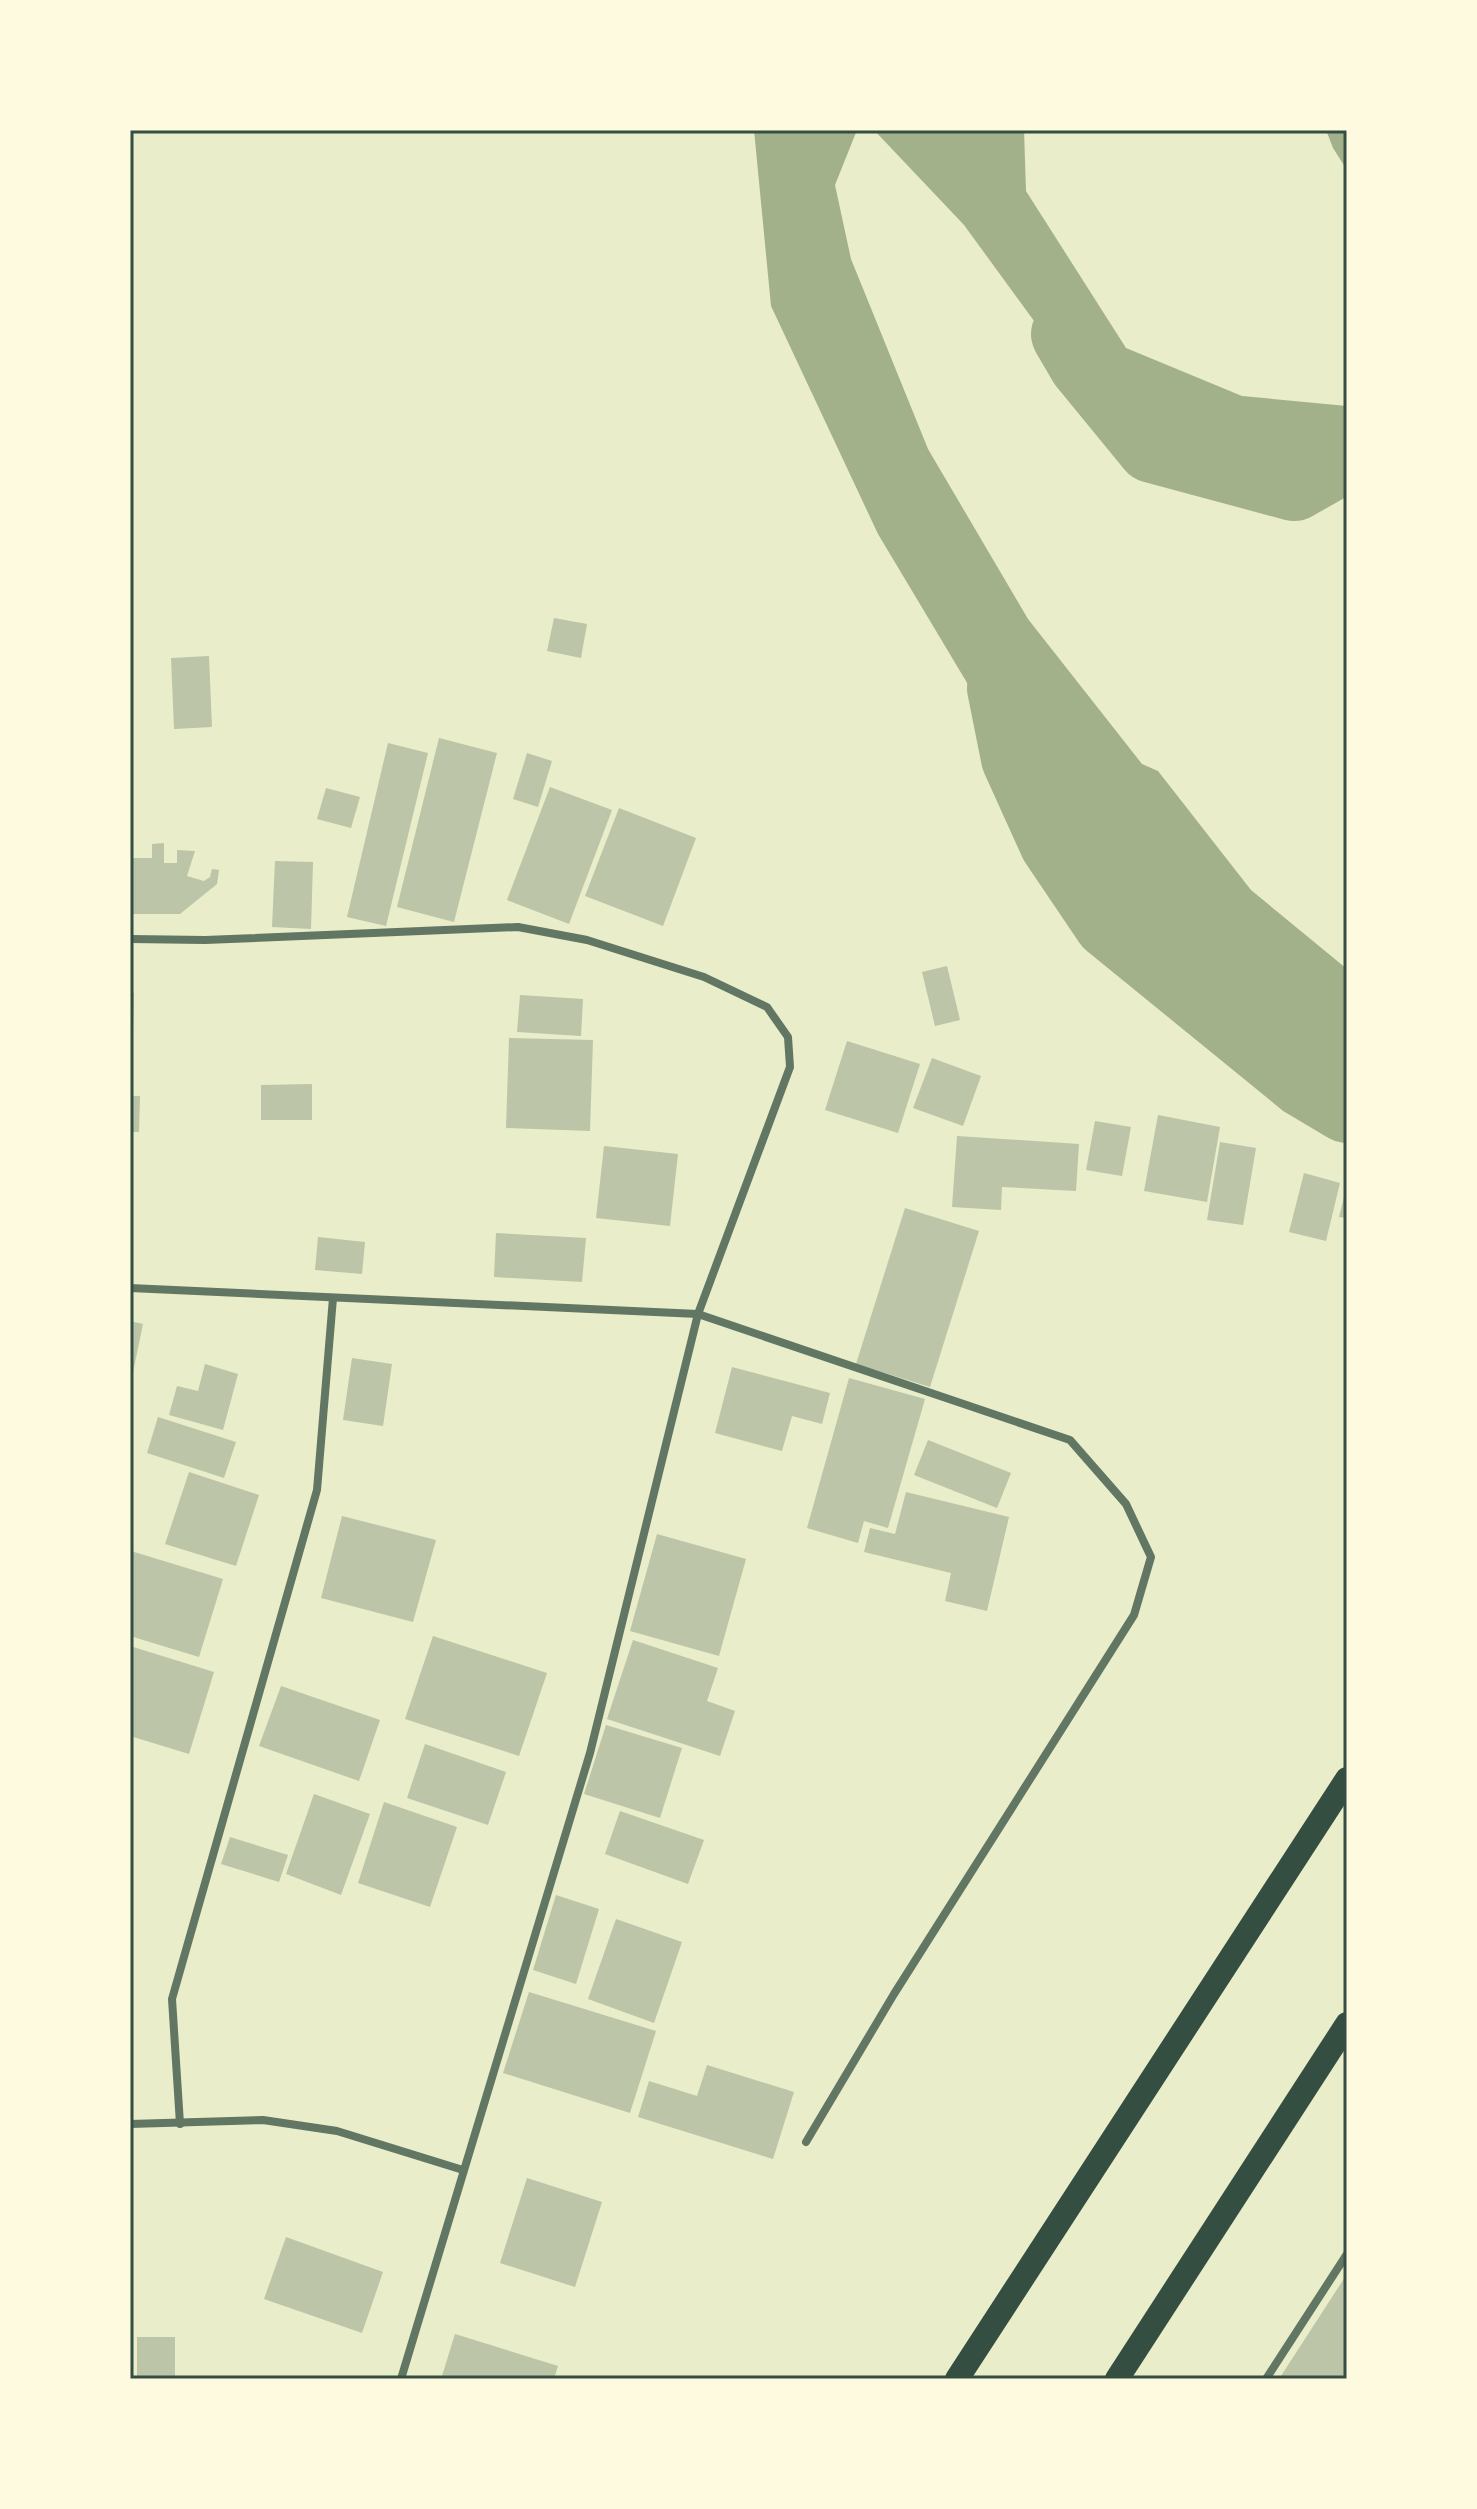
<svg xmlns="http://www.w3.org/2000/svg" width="1477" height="2509" font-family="Arial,sans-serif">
	<rect width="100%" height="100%" fill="#e9edc9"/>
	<g fill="#a3b18a">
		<path d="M754,130h103l-22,55 16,74 77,190 100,170 114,145 16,7 93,119 96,79v117l-141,-83 -182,-225 -146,-244 -107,-228z"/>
		<path d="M874,130h150l2,61 100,157 116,48 105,10v52l-13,7h-141l-121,-92 -108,-148z"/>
		<path d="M1326,130h21v40l-14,-22z"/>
	</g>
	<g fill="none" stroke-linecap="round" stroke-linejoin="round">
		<g stroke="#a3b18a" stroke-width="74">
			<path d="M1068,334l17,29 68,83 141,38 53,-30"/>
			<path d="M1004,688l14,70 38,84 54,80 195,159 42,25"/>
		</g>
	</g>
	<g fill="#bcc5a7">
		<path d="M554,618l33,6 -6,34 -34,-7z"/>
		<path d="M209,656l3,71 -38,2 -3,-71z"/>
		<path d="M439,738l58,15 -43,169 -57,-15z"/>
		<path d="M388,743l40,10 -42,173 -39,-9z"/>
		<path d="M527,753l25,8 -14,46 -25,-8z"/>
		<path d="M550,787l62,23 -43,114 -62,-24z"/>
		<path d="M326,788l34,9 -9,31 -34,-9z"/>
		<path d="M619,808l77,30 -33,88 -78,-30z"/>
		<path d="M164,843v20h13v-13l18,1 -8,25 17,5 6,-4 2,-8 7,1 -2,14 -37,30h-50v-56h22v-14z"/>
		<path d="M275,861l38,1 -2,67 -39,-2z"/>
		<path d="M947,966l13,54 -25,6 -13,-54z"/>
		<path d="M130,993h4l-1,41h-3z"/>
		<path d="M520,995l63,4 -2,37 -64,-4z"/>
		<path d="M509,1038l84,2 -3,91 -84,-3z"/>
		<path d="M847,1041l73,23 -22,69 -73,-23z"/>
		<path d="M932,1058l49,18 -18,50 -50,-18z"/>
		<path d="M312,1084v36h-51v-35z"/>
		<path d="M130,1096h10l-1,36h-9z"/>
		<path d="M1158,1115l62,12 -13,75 -63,-11z"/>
		<path d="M1095,1121l36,6 -9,49 -36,-6z"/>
		<path d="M957,1136l122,8 -3,47 -74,-4 -1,23 -49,-3z"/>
		<path d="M1220,1142l36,6 -13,77 -36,-5z"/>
		<path d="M604,1146l74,8 -8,72 -74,-8z"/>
		<path d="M1304,1173l36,10 -14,58 -37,-9z"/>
		<path d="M1346,1189h1v29l-8,-1z"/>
		<path d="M905,1208l74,23 -49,156 -74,-23z"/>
		<path d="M496,1233l90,5 -4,44 -88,-5z"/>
		<path d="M318,1237l47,5 -3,32 -47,-4z"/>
		<path d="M130,1321l13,3 -12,58h-1z"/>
		<path d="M352,1358l40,6 -9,62 -40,-6z"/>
		<path d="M205,1364l33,10 -15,56 -54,-15 8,-29 21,5z"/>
		<path d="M732,1367l98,26 -8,31 -30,-8 -10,35 -67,-18z"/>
		<path d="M849,1378l76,21 -37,129 -24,-7 -6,22 -51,-15z"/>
		<path d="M158,1417l78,25 -12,36 -77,-25z"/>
		<path d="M928,1440l83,33 -14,35 -83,-33z"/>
		<path d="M189,1472l70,23 -23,71 -71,-22z"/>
		<path d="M906,1492l103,25 -22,94 -42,-10 6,-28 -87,-21 6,-24 25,6z"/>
		<path d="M342,1516l94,24 -23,82 -92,-24z"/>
		<path d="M657,1534l89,25 -27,97 -89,-25z"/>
		<path d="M131,1551l92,28 -24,78 -69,-21z"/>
		<path d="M433,1636l114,37 -28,83 -114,-37z"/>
		<path d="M633,1640l85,28 -11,33 28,10 -15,45 -113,-37z"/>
		<path d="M130,1646l84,26 -25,82 -59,-18z"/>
		<path d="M281,1686l99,34 -21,61 -100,-35z"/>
		<path d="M606,1725l76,23 -22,70 -76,-24z"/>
		<path d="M425,1744l81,28 -18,53 -81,-27z"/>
		<path d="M314,1794l56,20 -29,81 -55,-21z"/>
		<path d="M384,1802l73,25 -27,80 -72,-24z"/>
		<path d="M620,1811l84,29 -16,44 -83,-30z"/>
		<path d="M230,1837l58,18 -9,27 -58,-18z"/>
		<path d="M556,1895l43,14 -23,75 -43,-14z"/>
		<path d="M616,1919l66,23 -28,81 -66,-24z"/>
		<path d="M529,1992l127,39 -26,82 -127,-40z"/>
		<path d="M707,2065l87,27 -21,67 -135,-42 11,-36 48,15z"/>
		<path d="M527,2178l75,24 -27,85 -75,-24z"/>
		<path d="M286,2237l97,35 -21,61 -98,-34z"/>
		<path d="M1347,2274v105h-68z"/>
		<path d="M455,2334l103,32 -4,13h-113z"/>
		<rect x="137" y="2337" width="38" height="42"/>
	</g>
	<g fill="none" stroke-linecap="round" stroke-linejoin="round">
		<g stroke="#617663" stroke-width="8">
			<path d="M130,939l75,1 313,-13 69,13 117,37 63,30 21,30 2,30 -92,247 -108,439 -189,626"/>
			<path d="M130,1288l568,26 372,126 56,64 25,53 -17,58 -240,379 -88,148"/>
			<path d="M130,2124l133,-4 74,11 126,39"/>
			<path d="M180,2124l-8,-125 145,-509 16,-192"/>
			<path d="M1266,2379l81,-125"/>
		</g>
		<g stroke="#344e41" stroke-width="24">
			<path d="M957,2379l390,-600"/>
			<path d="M1117,2379l230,-355"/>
		</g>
	</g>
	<rect width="1477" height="2509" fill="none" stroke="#fefae0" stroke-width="264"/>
	<rect x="132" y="132" width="1213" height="2245" fill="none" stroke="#344e41" stroke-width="3"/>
</svg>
